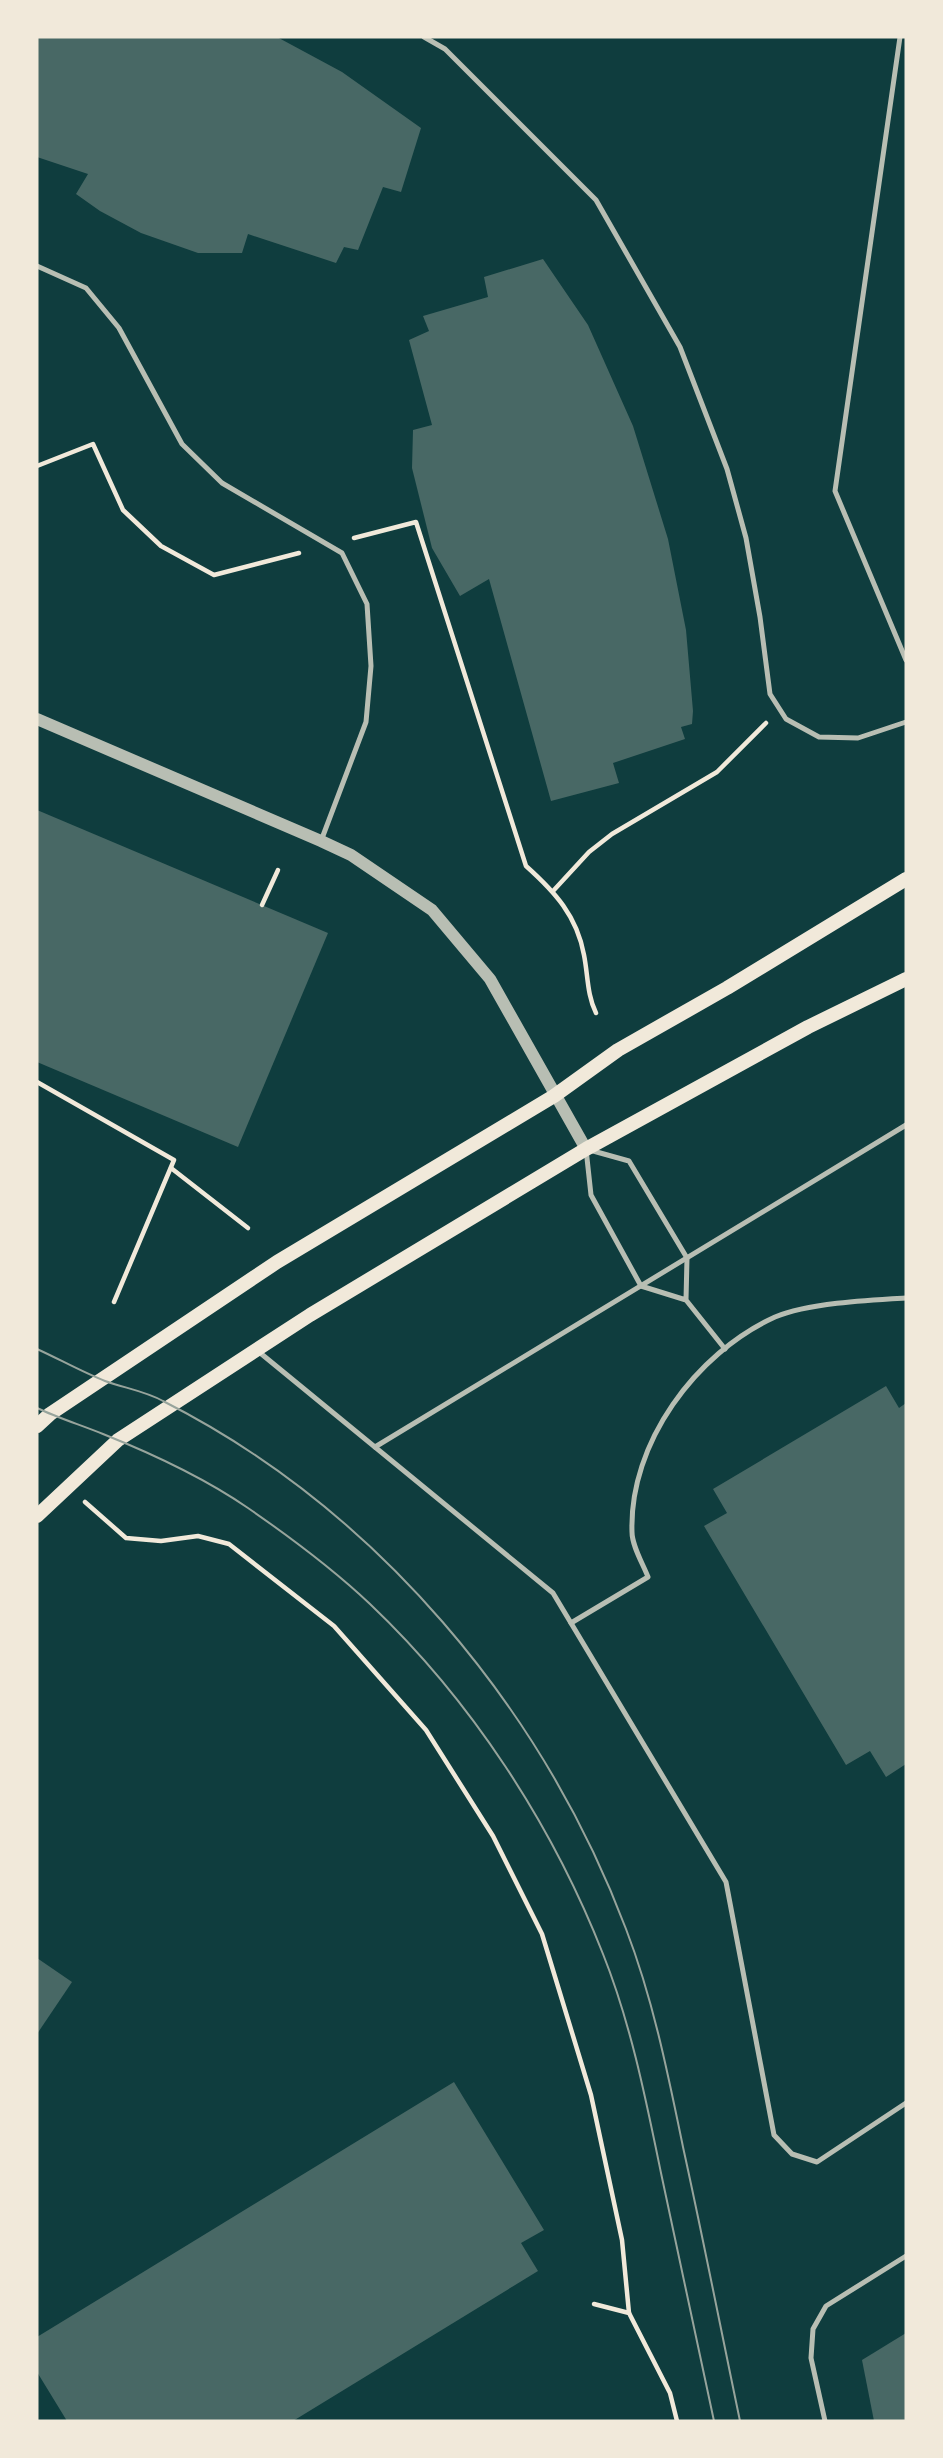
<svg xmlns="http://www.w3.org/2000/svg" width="943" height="2458" font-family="Rubik,sans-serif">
	<rect width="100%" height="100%" fill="#0f3d3e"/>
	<g fill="#486865">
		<path d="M37,37h240l65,35 79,56 -20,64 -18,-5 -25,63 -14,-3 -8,16 -88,-29 -6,19h-44l-57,-20 -41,-22 -24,-17 12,-20 -51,-17z"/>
		<path d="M543,259l45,66 45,101 35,113 18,91 7,81 -1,13 -11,3 4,12 -72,24 6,20 -68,18 -62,-222 -29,17 -28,-48 -20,-80 1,-38 19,-5 -23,-85 20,-9 -6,-15 65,-19 -4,-20z"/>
		<path d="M37,810l291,123 -90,214 -201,-85z"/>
		<path d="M886,1386l13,22 7,-5v361l-20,13 -16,-26 -24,14 -142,-239 23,-13 -14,-24z"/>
		<path d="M37,1958l35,24 -35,52z"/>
		<path d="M454,2082l90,148 -23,13 17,28 -245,150h-226l-30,-49v-35z"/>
		<path d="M906,2333v88h-32l-12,-61z"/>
	</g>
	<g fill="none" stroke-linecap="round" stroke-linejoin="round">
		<g stroke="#f1e9da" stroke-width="4.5">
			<path d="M37,466l56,-22 30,66 38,36 53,29 85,-22"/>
			<path d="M354,538l62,-16 110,344c29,26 51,50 58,89 4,20 3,40 12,58"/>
			<path d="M554,890l35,-38 23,-18 105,-62 49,-49"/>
			<path d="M262,905l16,-35"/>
			<path d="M37,1082l137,78 -60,142"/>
			<path d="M171,1168l77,60"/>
			<path d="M85,1502l41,36 35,3 37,-5 31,8 105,82 92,104 67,106 49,98 49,161 31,145 7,73"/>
			<path d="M594,2304l35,9 41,80 7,28"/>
		</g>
		<g stroke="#b8beb3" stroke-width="5">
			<path d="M424,37l21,12 151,151 84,147 47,122 19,69 14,79 10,77 16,25 33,18 39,1 48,-16"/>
			<path d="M900,37l-65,454 71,169"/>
			<path d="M37,266l49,22 33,40 63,116 40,39 120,70 25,51 4,62 -5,56 -45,119"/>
			<path d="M686,1300l1,-42 -58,-97 -43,-12 5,46 50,91 45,14 39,49"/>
			<path d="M259,1352l294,241 173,289 48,253 18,19 25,8 89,-59"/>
			<path d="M375,1447l531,-322"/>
			<path d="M571,1623l77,-46c-5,-13 -16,-31 -16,-45 -3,-89 64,-179 143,-215 33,-14 95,-17 131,-19"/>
			<path d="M825,2421l-14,-63 2,-29 13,-23 80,-50"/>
		</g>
		<path stroke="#b8beb3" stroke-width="12" d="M37,719l284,122 30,14 81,55 58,69 96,170"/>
		<g stroke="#f1e9da" stroke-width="14">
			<path d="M37,1426l13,-12 227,-152 277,-166 64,-46 109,-62 179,-109"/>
			<path d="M37,1516l81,-76 192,-125 276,-166 222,-122 98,-48"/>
		</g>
		<g stroke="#97a49c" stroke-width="2">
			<path d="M37,1349c22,10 45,23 68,32 19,7 40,10 58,20 213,108 379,306 463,528 27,70 42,145 57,218 20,91 38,183 57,274"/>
			<path d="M37,1408c21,10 44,17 66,26 50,20 100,43 145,74 42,29 85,61 122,96 101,96 182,220 233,350 28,70 43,146 58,219 18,83 35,166 53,248"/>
		</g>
	</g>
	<rect width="943" height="2458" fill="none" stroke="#f1e9da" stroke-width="77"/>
</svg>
